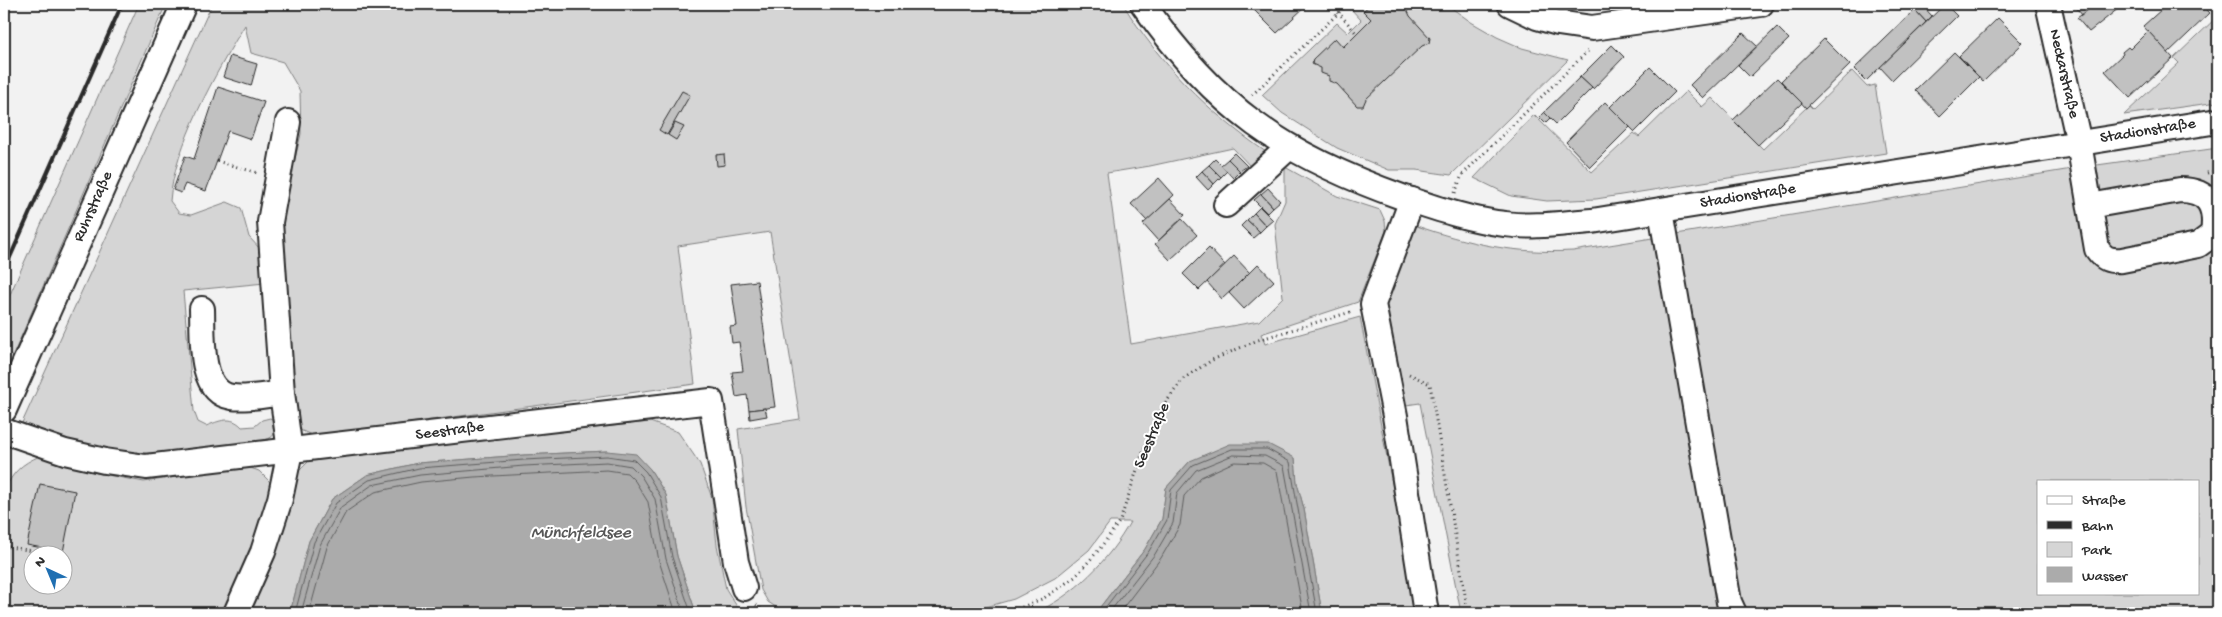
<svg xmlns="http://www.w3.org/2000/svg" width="2222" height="617" font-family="'Gochi Hand',sans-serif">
	<rect width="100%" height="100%" fill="#f2f2f2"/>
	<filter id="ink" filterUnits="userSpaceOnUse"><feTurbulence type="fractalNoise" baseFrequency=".02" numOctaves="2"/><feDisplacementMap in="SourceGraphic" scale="10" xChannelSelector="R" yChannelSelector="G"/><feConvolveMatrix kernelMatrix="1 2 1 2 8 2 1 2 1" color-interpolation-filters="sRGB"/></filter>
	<g filter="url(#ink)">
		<g fill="#d5d5d5" stroke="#808080" fill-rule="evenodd">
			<path d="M139,4h27l-162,372v-68z"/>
			<path d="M212,4h911c36,59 86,109 143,148l-16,14 -17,-18 -83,18 -43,7 24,171 128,-23 24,-24 -8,-73 10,-23v-34l52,29 43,14 5,11 1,10 -28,71 -97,32 4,10 95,-27 57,296h-95l-18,-104 -7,-26 -2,-25 -105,3 -24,27 -4,31 -17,30 -48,62 -5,2h-58c39,-16 76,-54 96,-91h-20l-21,28 -34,28 -41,21 -49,14h-180l-17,-11 -7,-12 -15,-83 -8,-78 62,-10 -30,-187 -92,14 17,138 -381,52 -14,-6 -5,-13 -16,-176 8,-50 14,-57 -1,-43 -17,-29 -32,-9 -6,-28c-29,47 -71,122 -75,176l9,12 12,2 36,-13 14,6 8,29 12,13 4,33 -82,8 11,120 4,11 8,4c13,-5 25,-11 36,1l13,-1 7,-6 8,-2 9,5c-2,7 -3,11 -9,15 -13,8 -135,18 -153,15 -33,-7 -64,-19 -95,-30z"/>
			<path d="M1357,4h89l25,18 26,15 25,11 46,12 -117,115 -35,-5h-27l-52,-22 -55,-35 -20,-18 75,-72 11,10 13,-13 -10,-11z"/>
			<path d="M2218,16v86l-94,13 55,-52 -5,-5z"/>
			<path d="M1852,71l15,16 8,-2 11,68 -290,46 -49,2 -36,-5 -37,-18 60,-63 58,57 42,-39 5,4 47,-46 16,16 10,-9 51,51 46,-44 4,4z"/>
			<path d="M2218,148v465h-757l-41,-210 -21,3 -19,-107 34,-74c55,19 101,29 159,26l517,-85zM2038,481h160v112h-160z"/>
			<path d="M650,422l28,10 22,32 12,34 5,47 9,44 15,24h-45l-19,-57 -11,-61 -16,-26 -43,-18 -83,4 -106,8 -51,12 -35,24 -23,42 -19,72h-45l53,-141 11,-11 19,-5z"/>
			<path d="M40,456l57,17 47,9 101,-16 14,5 11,11v15l-40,116h-226v-122c9,-19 17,-27 36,-35zM32,554h30v30h-30z"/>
		</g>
		<g fill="#ababab" stroke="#787878">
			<path d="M1230,444h38l27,14 2,25 7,26 18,104h-230l5,-2 48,-62 17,-30 4,-31 24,-27z"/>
			<path d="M607,451l29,3 14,15 16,26 11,61 19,57h-406l19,-72 23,-42 35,-24 51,-12 106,-8z"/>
		</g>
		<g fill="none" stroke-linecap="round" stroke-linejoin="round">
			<g stroke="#5e5e5e" stroke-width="1">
				<path d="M295,613l19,-71 22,-39 33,-23 50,-12 105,-8 83,-4 27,4 12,12 15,25 11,60 19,56"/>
				<path d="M301,613l19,-68 21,-38 31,-22 48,-10 104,-9 83,-4 24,4 10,10 14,23 11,60 18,54"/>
				<path d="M309,613l18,-66 19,-35 29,-20 46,-10 53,-5 133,-7 20,3 8,8 13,21 11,59 17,52"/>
				<path d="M1101,613l48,-62 18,-31 4,-30 22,-25 39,-16h35l23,13c8,50 18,101 27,151"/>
				<path d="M1109,613l46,-59 18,-31 4,-30 19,-23 37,-15 32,1 19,10 27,147"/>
				<path d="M1119,613l42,-55 19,-33 4,-29 17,-19 33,-15 29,1 14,8 26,142"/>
			</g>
		</g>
		<g fill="#c1c1c1" stroke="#2b2b2b">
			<path d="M1248,4h60l-31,29z"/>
			<path d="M1371,4h29l2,4 4,-1 4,9 20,22 -1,5 -7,3 -56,53 -3,7h-6l-20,-22 -8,-3v-5l-8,-3v-5l-9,-4 1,-5 22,-21 8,9 28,-28 -8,-8z"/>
			<path d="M1921,4l11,12 -6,6 -11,-12z"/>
			<path d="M1945,4l12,12 -65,64 -12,-13z"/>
			<path d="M2078,4h18l-14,11 -7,-9z"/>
			<path d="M2096,4h28l-35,28 -12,-14z"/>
			<path d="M2164,4h37l9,9 -42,40 -25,-27 19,-17 -2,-2z"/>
			<path d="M1915,10l11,12 -60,59 -12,-12z"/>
			<path d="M1998,18l25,25 -40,39 -24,-26z"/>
			<path d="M1777,27l12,12 -39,38 -12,-12z"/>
			<path d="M2148,31l25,27 -43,40 -25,-27 18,-17 -1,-2 6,-5 2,2z"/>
			<path d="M1743,33l14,13 -54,52 -13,-13z"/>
			<path d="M1824,39l26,26 -44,43 -25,-27z"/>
			<path d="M1612,45l12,12 -31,32 -13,-12z"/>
			<path d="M1954,52l25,25 -39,39 -25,-26z"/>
			<path d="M230,56l27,8 -6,22 -28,-9z"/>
			<path d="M1650,67l25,25 -40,40 -25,-25z"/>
			<path d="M1580,77l12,11 -36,36 -12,-12z"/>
			<path d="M1777,78l25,25 -44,42 -25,-25z"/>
			<path d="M218,87l46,15 -13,37 -23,-8 -22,60 -21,-7 -4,9 -8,-3 12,-34 9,3z"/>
			<path d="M682,91l8,4 -23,40 -8,-5z"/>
			<path d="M1605,102l25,25 -40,40 -24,-25z"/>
			<path d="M1544,112l6,6 -5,5 -6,-6z"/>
			<path d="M675,123l9,4 -8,13 -8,-5z"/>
			<path d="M1234,153l13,13 -7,5 -12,-12z"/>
			<path d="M724,154l1,11 -8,1 -1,-11z"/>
			<path d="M1215,159l12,12 -6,6 -12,-12z"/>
			<path d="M1228,159l12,12 -7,7 -12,-13z"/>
			<path d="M1209,165l12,12 -7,7 -12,-13z"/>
			<path d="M1202,171l12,13 -6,6 -12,-13z"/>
			<path d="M1159,178l15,17 -27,26 -16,-17z"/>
			<path d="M1268,188l12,13 -7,6 -12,-13z"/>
			<path d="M1261,194l12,13 -6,6 -13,-13z"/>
			<path d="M1170,199l15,16 -27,26 -15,-17z"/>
			<path d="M1260,207l13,13 -7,6 -12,-13z"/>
			<path d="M1254,213l12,13 -6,6 -13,-12z"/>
			<path d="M1182,219l15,16 -27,25 -15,-16z"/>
			<path d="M1247,220l13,12 -7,6 -12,-12z"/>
			<path d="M1209,248l16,17 -26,25 -16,-16z"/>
			<path d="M1234,256l16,17 -28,26 -15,-17z"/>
			<path d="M1258,264l16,17 -30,28 -15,-16z"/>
			<path d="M757,281l18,126 -26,3 -2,-15 -11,2 -4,-25 11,-1 -4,-29 -7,1 -2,-16 7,-1 -6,-42z"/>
			<path d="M765,408l2,8 -17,3 -1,-9z"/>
			<path d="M40,484l35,7 -12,61 -36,-7z"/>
			<path d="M68,608l12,3 -1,2h-12z"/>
		</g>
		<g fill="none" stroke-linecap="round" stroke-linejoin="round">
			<g stroke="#2b2b2b" stroke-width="28">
				<g id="minor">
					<path d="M1143,4c72,104 140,151 259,193 33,11 68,23 103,27 28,4 58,-1 87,-3l626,-100"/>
					<path d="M1510,4l27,13 21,6 34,5 169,-24"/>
					<path d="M2048,4l31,139 18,106c7,10 12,12 25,11l76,-15 15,-11 5,-1"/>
					<path d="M1412,200l-39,104 22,112 31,197"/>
					<path d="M1226,205l62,-57"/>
					<path d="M2090,206l90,-16c29,0 37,17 33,44"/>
					<path d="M1661,211l68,391 5,11"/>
					<path d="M202,309c1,25 -4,84 30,88 15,2 35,-2 50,-4"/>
					<path d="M4,410l180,-406"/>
					<path d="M4,431l61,21 40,9 41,6 565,-66 25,161 8,26"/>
					<path d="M236,613l27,-61 17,-53 10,-48 -8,-58 -12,-171 18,-100"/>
				</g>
			</g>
			<g stroke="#2b2b2b" stroke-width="3" stroke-dasharray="1 4" stroke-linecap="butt">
				<path d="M1338,12l19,22"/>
				<path d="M1252,95l96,-91"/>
				<path d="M217,161l41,12"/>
				<path d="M2207,173l11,-3"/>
				<path d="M1455,193l7,-18 128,-126"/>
				<path d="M1409,374l21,10 38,229"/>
				<path d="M4,546l46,8"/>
				<path d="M756,605l10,8"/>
				<path d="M1008,613l36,-15 31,-21 23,-26 22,-30 23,-69 13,-32 11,-19 16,-22 29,-19 46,-20 96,-29"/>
			</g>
			<use href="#minor" stroke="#fff" stroke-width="24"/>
			<path stroke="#2b2b2b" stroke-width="4" d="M4,271l118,-267"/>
		</g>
	</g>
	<g text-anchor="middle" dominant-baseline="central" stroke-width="4" stroke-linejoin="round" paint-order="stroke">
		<g font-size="16" fill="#2b2b2b" stroke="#fff">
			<text transform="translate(2063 74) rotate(77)">Neckarstraße</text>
			<text transform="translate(2148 132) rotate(-9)">Stadionstraße</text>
			<text transform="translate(1748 197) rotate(-9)">Stadionstraße</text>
			<text transform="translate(94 207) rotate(-66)">Ruhrstraße</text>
			<text transform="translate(450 432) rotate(-7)">Seestraße</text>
			<text transform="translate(1153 436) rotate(-67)">Seestraße</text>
		</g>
		<g font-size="18" font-style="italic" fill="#585858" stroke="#fff">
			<text x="581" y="533">Münchfeldsee</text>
		</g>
	</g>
	<rect width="2222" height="617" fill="none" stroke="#fff" stroke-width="20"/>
	<rect x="10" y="10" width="2202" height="597" fill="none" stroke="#2b2b2b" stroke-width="2" filter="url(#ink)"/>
	<rect x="2037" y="480" width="162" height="115" fill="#ffffff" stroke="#aaaaaa"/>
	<rect x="2047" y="496" width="25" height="8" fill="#ffffff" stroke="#aaaaaa"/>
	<text x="2082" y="504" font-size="15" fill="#2b2b2b">Straße</text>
	<rect x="2047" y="521" width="25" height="8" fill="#2b2b2b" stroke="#aaaaaa"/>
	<text x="2082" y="530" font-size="15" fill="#2b2b2b">Bahn</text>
	<rect x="2047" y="542" width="25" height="15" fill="#d5d5d5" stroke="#aaaaaa"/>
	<text x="2082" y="554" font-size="15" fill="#2b2b2b">Park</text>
	<rect x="2047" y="567" width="25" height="15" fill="#ababab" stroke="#aaaaaa"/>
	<text x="2082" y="580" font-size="15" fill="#2b2b2b">Wasser</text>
	<g transform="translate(48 570) rotate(316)"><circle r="24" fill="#ffffff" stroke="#aaaaaa"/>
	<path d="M0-4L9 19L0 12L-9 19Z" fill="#1f6fb2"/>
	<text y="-8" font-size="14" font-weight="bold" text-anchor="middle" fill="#2b2b2b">N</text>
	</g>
</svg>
